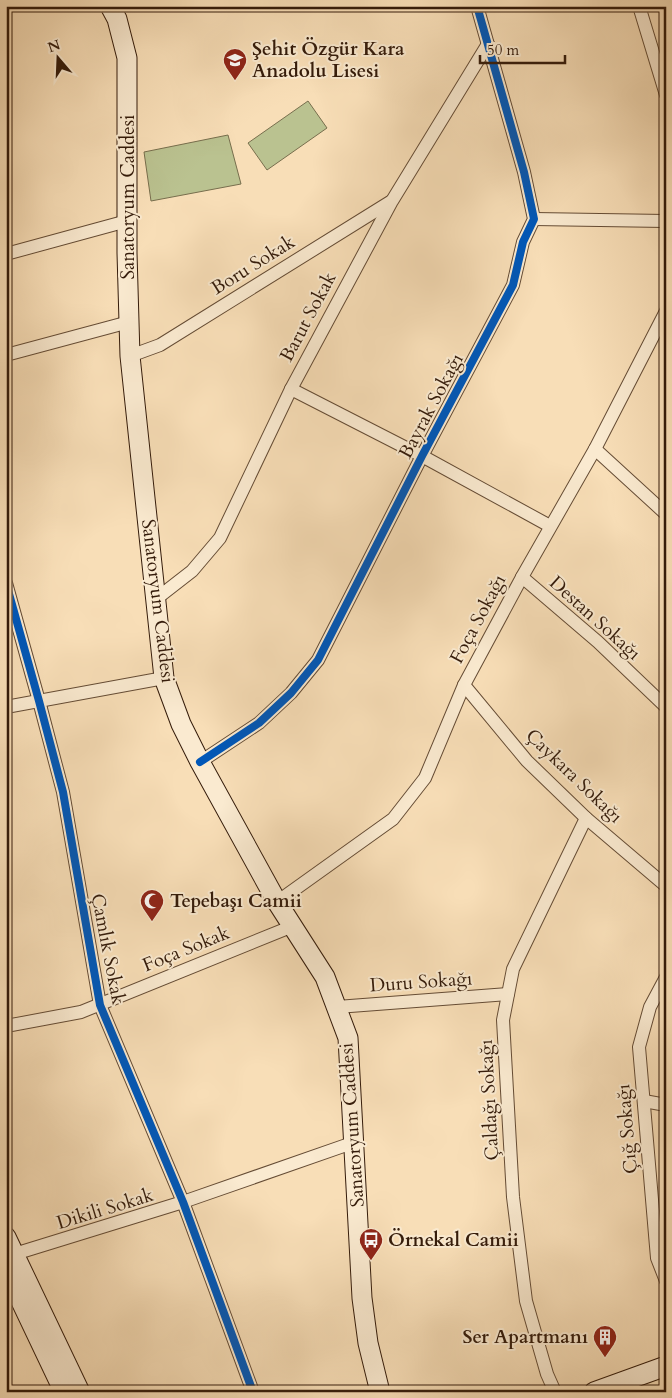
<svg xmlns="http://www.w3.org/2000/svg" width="672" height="1398" font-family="Cardo,serif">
	<rect width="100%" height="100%" fill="#f8deb7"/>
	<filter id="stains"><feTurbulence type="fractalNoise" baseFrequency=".004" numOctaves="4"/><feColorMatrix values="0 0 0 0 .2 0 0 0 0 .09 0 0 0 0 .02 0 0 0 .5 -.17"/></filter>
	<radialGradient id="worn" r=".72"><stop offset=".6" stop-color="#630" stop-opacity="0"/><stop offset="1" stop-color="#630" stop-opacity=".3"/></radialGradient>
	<g fill="#bac290" stroke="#776e4d">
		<path d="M308,101l19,27 -60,42 -19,-27z"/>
		<path d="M228,135l13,49 -90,17 -7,-49z"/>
	</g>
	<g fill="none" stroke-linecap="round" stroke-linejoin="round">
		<g stroke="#654c35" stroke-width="14">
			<g id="minor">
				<path d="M639,6l27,89"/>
				<path d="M534,219l132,2"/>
				<path d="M6,254l121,-33"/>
				<path d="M6,355l123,-33"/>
				<path d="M130,356l30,-11 230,-143"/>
				<path d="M291,389l131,67 128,70"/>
				<path d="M595,449l71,65"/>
				<path d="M522,577l76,65 68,65"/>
				<path d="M6,583l33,118 24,91 37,213 83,197 70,190"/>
				<path d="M156,599l36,-28 28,-33 71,-149 101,-188 96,-157"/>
				<path d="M464,685l63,76 59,57 80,68"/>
				<path d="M6,707l158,-29"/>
				<path d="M200,762l59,-39 32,-30 27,-33 104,-204 91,-171 10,-43 11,-23 -10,-47 -47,-166"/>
				<path d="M277,902l116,-83 32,-41 39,-93 58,-108 73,-128 71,-138"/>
				<path d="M666,977l-16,30 -11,40 18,211 9,23"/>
				<path d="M337,1007l171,-13"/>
				<path d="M6,1026l75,-14 212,-86"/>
				<path d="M644,1101l22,4"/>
				<path d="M8,1256l175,-54 172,-60"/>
				<path d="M555,1392l-8,-18 -21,-73 -13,-104 -10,-177 10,-51 73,-151"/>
			</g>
		</g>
		<g stroke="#341b0a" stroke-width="21">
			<g id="secondary">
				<path d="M110,6l7,13 10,39v195l3,103 34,322 17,46 19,38 77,140 48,75 23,61 14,260 6,45 12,49"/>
				<path d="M6,1237l74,155"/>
				<path d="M6,1270l58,122"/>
				<path d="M594,1392l72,-26"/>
			</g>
		</g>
		<use href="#minor" stroke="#faead0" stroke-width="12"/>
		<use href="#secondary" stroke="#faead0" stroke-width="19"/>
		<g stroke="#faead0" stroke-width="11">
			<g id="cycleway">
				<path d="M6,583l33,118 24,91 37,213 83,197 70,190"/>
				<path d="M200,762l59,-39 32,-30 27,-33 104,-204 91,-171 10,-43 11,-23 -10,-47 -47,-166"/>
			</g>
		</g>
		<use href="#cycleway" stroke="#0057b8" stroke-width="8"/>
	</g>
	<defs>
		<g id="school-pin" transform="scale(1.25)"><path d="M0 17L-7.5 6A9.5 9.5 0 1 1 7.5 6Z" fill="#8f2418" stroke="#faead0"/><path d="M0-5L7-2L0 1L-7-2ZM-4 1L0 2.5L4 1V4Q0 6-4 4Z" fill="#fff"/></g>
		<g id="mosque-pin" transform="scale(1.25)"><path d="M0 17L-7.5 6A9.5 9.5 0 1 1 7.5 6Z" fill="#8f2418" stroke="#faead0"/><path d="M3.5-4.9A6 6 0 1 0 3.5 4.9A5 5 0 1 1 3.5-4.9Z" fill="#fff"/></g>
		<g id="bus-pin" transform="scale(1.25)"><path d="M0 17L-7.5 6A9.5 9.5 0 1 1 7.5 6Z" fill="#8f2418" stroke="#faead0"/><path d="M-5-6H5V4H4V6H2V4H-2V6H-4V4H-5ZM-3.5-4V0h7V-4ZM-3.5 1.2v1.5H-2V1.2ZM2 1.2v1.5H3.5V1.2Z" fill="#fff"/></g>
		<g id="building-pin" transform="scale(1.25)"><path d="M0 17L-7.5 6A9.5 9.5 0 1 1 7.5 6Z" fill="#8f2418" stroke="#faead0"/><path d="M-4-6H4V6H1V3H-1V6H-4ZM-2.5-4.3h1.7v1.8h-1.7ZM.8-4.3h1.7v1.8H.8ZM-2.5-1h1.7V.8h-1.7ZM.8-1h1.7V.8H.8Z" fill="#fff"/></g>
	</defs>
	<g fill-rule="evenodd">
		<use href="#school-pin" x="235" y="60"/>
		<use href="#mosque-pin" x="152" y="901"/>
		<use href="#bus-pin" x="371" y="1240"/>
		<use href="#building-pin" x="605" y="1337"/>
	</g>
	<g text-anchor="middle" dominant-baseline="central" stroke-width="4" stroke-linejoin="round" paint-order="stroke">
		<g font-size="19" font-weight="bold" fill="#341b0a" stroke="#faead0" text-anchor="start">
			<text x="252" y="49">Şehit Özgür Kara<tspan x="252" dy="22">Anadolu Lisesi</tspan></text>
			<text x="170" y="901">Tepebaşı Camii</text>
			<text x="388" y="1240">Örnekal Camii</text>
			<text x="588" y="1337" text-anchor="end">Ser Apartmanı</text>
		</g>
		<g font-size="19" fill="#341b0a" stroke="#faead0">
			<text transform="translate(128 197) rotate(-90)">Sanatoryum Caddesi</text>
			<text transform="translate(253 265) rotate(-32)">Boru Sokak</text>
			<text transform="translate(308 317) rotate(-62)">Barut Sokak</text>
			<text transform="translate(431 406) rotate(-62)">Bayrak Sokağı</text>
			<text transform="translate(158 601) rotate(83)">Sanatoryum Caddesi</text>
			<text transform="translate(595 618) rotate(42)">Destan Sokağı</text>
			<text transform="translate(478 619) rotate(-62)">Foça Sokağı</text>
			<text transform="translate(574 776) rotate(44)">Çaykara Sokağı</text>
			<text transform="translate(108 949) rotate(79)">Çamlık Sokak</text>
			<text transform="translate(186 949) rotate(-22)">Foça Sokak</text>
			<text transform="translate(421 982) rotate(-4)">Duru Sokağı</text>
			<text transform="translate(489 1100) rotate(-93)">Çaldağı Sokağı</text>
			<text transform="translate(352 1125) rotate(-94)">Sanatoryum Caddesi</text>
			<text transform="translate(627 1129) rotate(-95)">Çığ Sokağı</text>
			<text transform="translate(105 1209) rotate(-17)">Dikili Sokak</text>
		</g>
	</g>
	<rect width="672" height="1398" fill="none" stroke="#f8deb7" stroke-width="25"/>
	<rect x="8" y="8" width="657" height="1383" fill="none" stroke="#341b0a" stroke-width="2.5"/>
	<rect x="12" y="12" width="647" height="1373" fill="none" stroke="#341b0a"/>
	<g transform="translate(58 58) rotate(341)" stroke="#faead0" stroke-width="4" paint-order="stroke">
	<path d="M0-4L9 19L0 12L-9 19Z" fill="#341b0a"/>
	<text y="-8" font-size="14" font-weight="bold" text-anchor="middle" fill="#341b0a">N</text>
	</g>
	<path d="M480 55v8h85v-8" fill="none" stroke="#341b0a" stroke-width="2.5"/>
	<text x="487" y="55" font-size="15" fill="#341b0a" stroke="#faead0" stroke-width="4" paint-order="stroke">50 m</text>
	<rect width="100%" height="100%" filter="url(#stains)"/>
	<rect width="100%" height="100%" fill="url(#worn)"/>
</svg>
